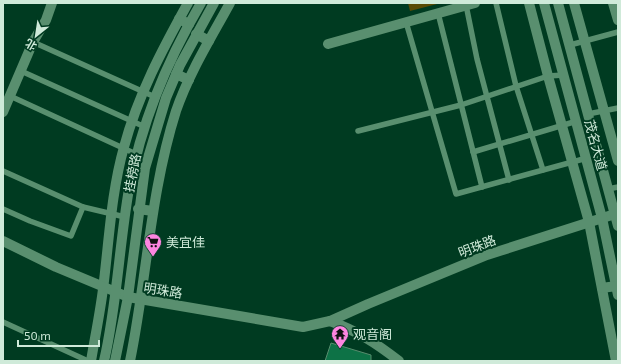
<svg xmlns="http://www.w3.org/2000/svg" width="621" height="364" font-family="'Exo 2','Noto Sans SC',sans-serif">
	<rect width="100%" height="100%" fill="#003b21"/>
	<path fill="#584b04" d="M408,3h33l-31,8z"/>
	<path fill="#0d7246" stroke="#578c6d" d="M331,343l40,12v6h-46z"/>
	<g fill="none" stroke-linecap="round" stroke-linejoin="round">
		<g stroke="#598f6f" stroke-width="5.5">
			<path d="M496,3l20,83 27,84"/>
			<path d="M466,5l11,54 32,121"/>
			<path d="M438,13l44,174"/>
			<path d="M406,22l50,172 131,-36"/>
			<path d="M33,42l122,55"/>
			<path d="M570,45l48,-13"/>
			<path d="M21,71l124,56"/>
			<path d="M10,96l126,58"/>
			<path d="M588,114l30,-6"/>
			<path d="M358,131l103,-26 87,-29 16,-1"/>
			<path d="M473,152l104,-31"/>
			<path d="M3,171l80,36 42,10"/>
			<path d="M608,189l10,-2"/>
			<path d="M3,209l27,12 41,15 12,-29"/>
			<path d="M3,322l85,39"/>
		</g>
		<g stroke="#598f6f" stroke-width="10">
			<path d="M529,3l19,73 41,146 27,139"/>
			<path d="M574,3l44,158"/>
			<path d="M613,3l5,17"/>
			<path d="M328,44l147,-41"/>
			<path d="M3,112l30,-70 13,-22 6,-17"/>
			<path d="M91,361c4,-24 9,-48 12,-72 6,-47 8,-96 21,-142 14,-52 38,-97 64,-144"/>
			<path d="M130,361c17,-83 20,-168 46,-250 13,-38 35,-73 54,-108"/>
		</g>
		<g stroke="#598f6f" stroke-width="10">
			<path d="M179,19l10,5"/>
			<path d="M196,34l13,7"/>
			<path d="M176,74l13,6"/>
			<path d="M138,209l15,2"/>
			<path d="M3,241l53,26 72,30 175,30 27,-6 38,-17 119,-49 128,-41"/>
			<path d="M330,321c27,10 46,22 69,40"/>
			<path d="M104,361c13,-56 15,-115 25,-172 12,-66 38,-128 72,-186"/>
			<path d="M115,361l13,-64 17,-129 21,-70 14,-33 34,-62"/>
		</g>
		<g stroke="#598f6f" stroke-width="10">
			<path d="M544,3l58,215 16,77"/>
			<path d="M558,3l60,223"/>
			<path d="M602,288l14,-2"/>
		</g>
	</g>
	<defs>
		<g id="supermarket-pin" transform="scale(0.9)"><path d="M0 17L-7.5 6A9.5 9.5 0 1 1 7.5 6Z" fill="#fe85e0" stroke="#003b21"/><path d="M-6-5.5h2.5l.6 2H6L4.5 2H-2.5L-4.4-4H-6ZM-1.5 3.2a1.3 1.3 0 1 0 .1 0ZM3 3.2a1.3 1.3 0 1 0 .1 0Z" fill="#111"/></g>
		<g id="temple-pin" transform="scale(0.9)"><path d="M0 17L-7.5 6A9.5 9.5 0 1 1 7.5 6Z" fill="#fe85e0" stroke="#003b21"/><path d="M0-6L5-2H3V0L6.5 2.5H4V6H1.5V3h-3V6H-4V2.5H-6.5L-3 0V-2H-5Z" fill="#111"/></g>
	</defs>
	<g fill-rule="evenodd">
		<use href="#supermarket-pin" x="153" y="242"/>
		<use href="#temple-pin" x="340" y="334"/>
	</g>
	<g text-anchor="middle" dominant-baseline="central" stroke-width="4" stroke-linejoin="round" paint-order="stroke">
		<g font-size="13" fill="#cfead9" stroke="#003b21">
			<text transform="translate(596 145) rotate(75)">茂名大道</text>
			<text transform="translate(132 173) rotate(-79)">挂榜路</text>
			<text transform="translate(477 246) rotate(-21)">明珠路</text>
			<text transform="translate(163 290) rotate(9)">明珠路</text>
		</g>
		<g font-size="13" fill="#cfead9" stroke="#003b21" text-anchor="start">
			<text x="166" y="242">美宜佳</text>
			<text x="353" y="334">观音阁</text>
		</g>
	</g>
	<rect width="621" height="364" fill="none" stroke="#cfead9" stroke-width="8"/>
	<g transform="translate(36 36) rotate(210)" stroke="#003b21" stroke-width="3" paint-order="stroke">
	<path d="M0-3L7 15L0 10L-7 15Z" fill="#cfead9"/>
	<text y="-6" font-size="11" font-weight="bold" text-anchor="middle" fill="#cfead9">北</text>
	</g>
	<path d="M18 340v6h81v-6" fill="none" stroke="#cfead9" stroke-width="2"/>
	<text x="24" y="340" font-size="12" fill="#cfead9" stroke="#003b21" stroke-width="3" paint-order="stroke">50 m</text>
</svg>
